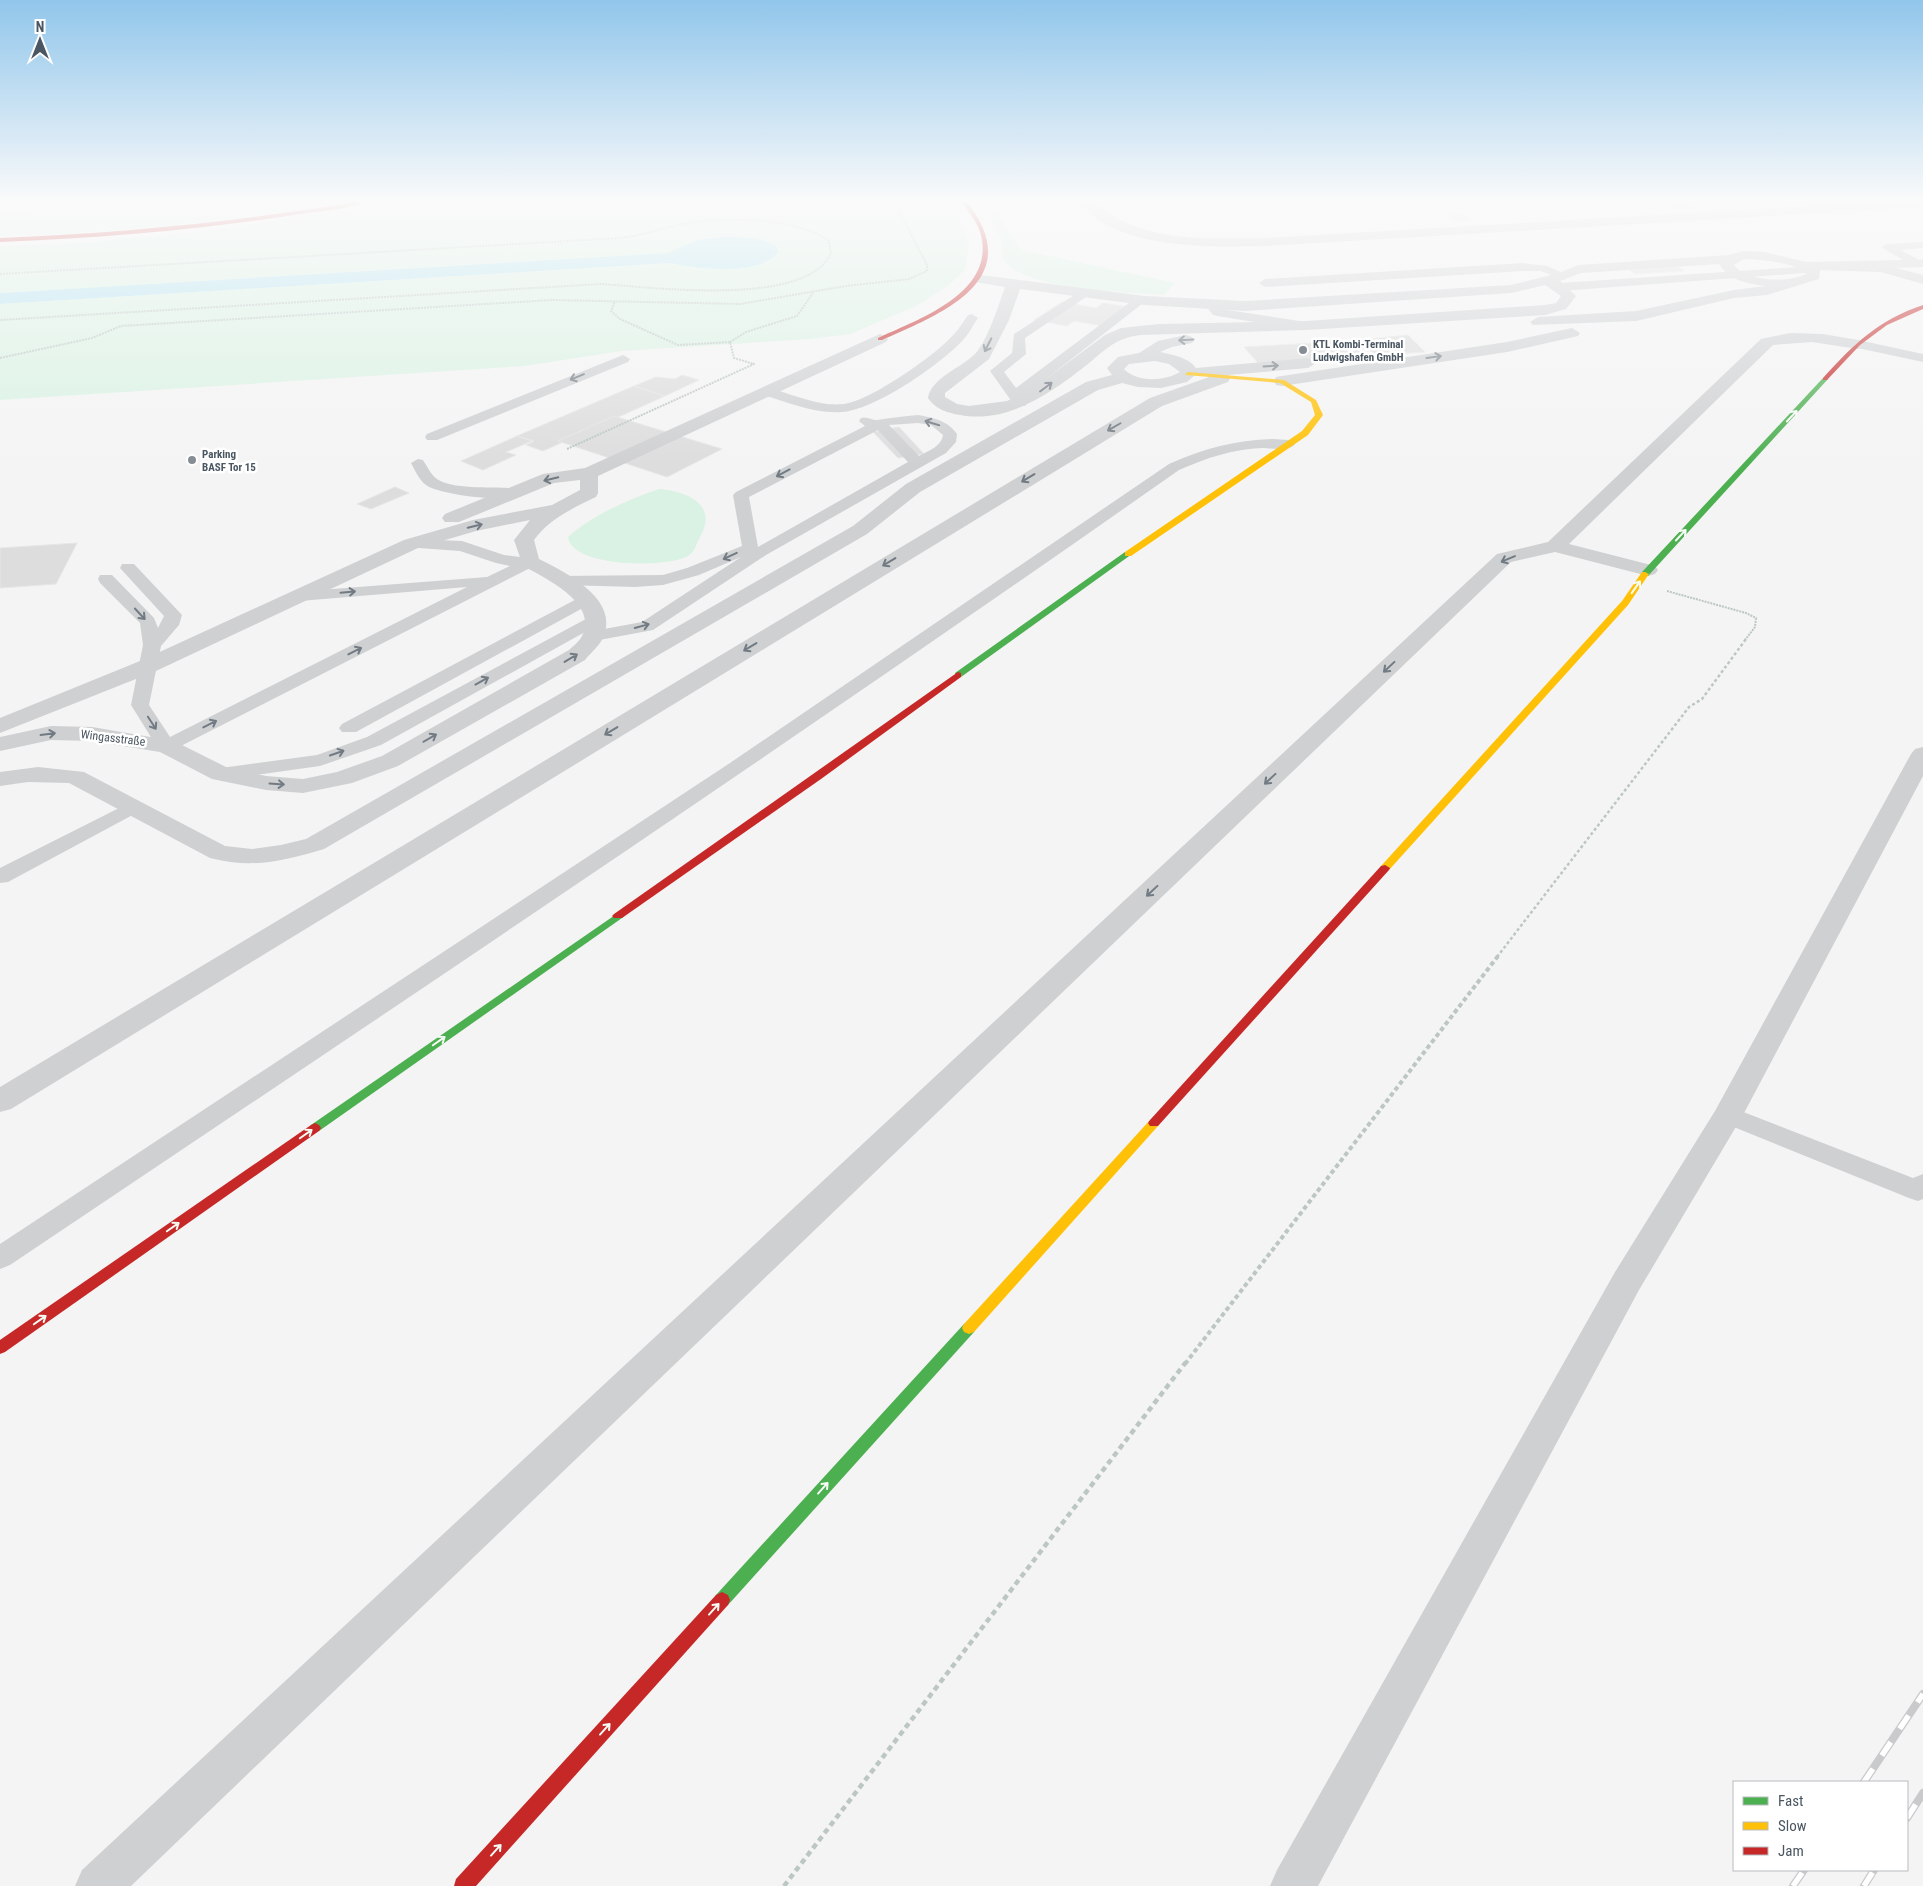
<svg xmlns="http://www.w3.org/2000/svg" width="1923" height="1886" font-family="'Roboto Condensed',sans-serif">
	<rect width="100%" height="100%" fill="#f4f4f4"/>
	<g fill="#d9f2e3">
		<path d="M168,202h171c-112,20 -225,31 -339,34v-26z"/>
		<path d="M388,202h561l17,31 3,10 -4,27 -17,16 -30,19 -68,29 -40,5 -189,12 -96,15 -525,34v-96l671,-41c31,8 61,8 93,-1l-42,-25 -25,3 -29,13 -668,40v-47l89,-4 134,-13z"/>
		<path d="M978,202h12l32,48 153,33 -11,12c-35,-3 -140,-5 -159,-34 -4,-7 -3,-16 -5,-23 -5,-13 -14,-24 -22,-36z"/>
		<path d="M659,489c27,2 60,15 41,48 -4,7 -5,15 -12,19 -21,12 -116,12 -120,-19 25,-22 59,-37 91,-48z"/>
	</g>
	<g fill="#aee2f0">
		<path d="M1159,202h111l-105,6z"/>
		<path d="M722,237c20,0 38,0 55,10l1,5c-19,25 -81,17 -108,11l-670,41v-11l668,-40 29,-13z"/>
	</g>
	<g fill="#ddddde" stroke="#e5e6e7">
		<path d="M1660,202h28l8,5 -26,1z"/>
		<path d="M1463,214l8,6 -16,1 -8,-6z"/>
		<path d="M1672,262l12,9 -49,3 -12,-9z"/>
		<path d="M1062,302l34,6 7,-5 32,5 -25,19 -36,-6 -7,5 -33,-6z"/>
		<path d="M1408,335l17,17 -50,3 -7,-7 -11,1 7,7 -106,7 -14,-16 106,-6z"/>
		<path d="M682,375l17,5 -34,16 -31,-10 22,-9 19,2z"/>
		<path d="M634,386l31,10 -122,55 -17,-6 8,-4 -17,-5z"/>
		<path d="M614,416l108,33 -55,28 -109,-36z"/>
		<path d="M899,427l25,27 -26,4 -25,-26z"/>
		<path d="M517,436l15,5 -26,11 10,3 -33,15 -22,-9z"/>
		<path d="M395,487l14,6 -38,16 -14,-5z"/>
		<path d="M77,543l-21,41 -56,4v-40z"/>
	</g>
	<g fill="none" stroke-linecap="round" stroke-linejoin="round">
		<g stroke="#bcc7c4" stroke-width="2" stroke-dasharray="2 1" stroke-linecap="butt">
			<path d="M0,274l621,-36c23,-3 45,-11 67,-15 40,-6 108,-6 141,18l2,12c-24,55 -180,34 -230,31l-601,36"/>
			<path d="M730,342l16,-10 51,-16 16,-23"/>
			<path d="M0,358l92,-20 29,-12 431,-26 188,4 106,-18 63,-7 18,-8v-6l-33,-63"/>
			<path d="M567,449l187,-85 -20,-6 -4,-16 -52,3 -58,-26 -9,-8 4,-10"/>
			<path d="M1667,591l79,22 10,5 -1,9 -10,13"/>
		</g>
		<path stroke="#bcc7c4" stroke-width="2.5" stroke-dasharray="3 2.5" stroke-linecap="butt" d="M1497,957l192,-250 13,-8 44,-60"/>
		<path stroke="#bcc7c4" stroke-width="4" stroke-dasharray="4.5 3" stroke-linecap="butt" d="M1185,1364l313,-408"/>
		<path stroke="#bcc7c4" stroke-width="4.5" stroke-dasharray="5.5 4" stroke-linecap="butt" d="M784,1886l402,-524"/>
		<g fill="#ced0d2" fill-rule="evenodd">
			<path d="M1923,242v6l-22,2 18,10 4,-1v8l-71,2 -6,-4 6,-4 51,-1 -22,-13 6,-3z"/>
			<path d="M1523,263l24,3 23,10 -6,4 -23,-9h-18l-258,16 -6,-4 6,-4z"/>
			<path d="M1813,266l4,2v4l-257,19 -6,-4 6,-4z"/>
			<path d="M1082,290l4,1 2,3 -2,3 -61,41 1,16 -22,18 12,16 121,-91 4,-1 6,4 -124,97 4,6 -2,3h-10l-25,-35 22,-18 2,-19z"/>
			<path d="M1212,302l9,7 85,13 6,4 -6,4 -89,-14 -4,-1 -7,-9z"/>
			<path d="M972,314l6,4c-5,7 -9,16 -15,22 -22,24 -88,70 -121,72 -28,2 -56,-10 -82,-18l-2,-3 7,-4c26,6 52,20 79,17 26,-3 92,-49 110,-70 5,-5 9,-12 14,-19z"/>
			<path d="M1858,340l65,14v8l-70,-15 -1,-3 1,-3z"/>
			<path d="M623,355l7,4 -2,3 -191,78h-10l-2,-3 2,-3z"/>
			<path d="M918,415c16,3 29,5 39,19l-1,8 -10,11 -180,102 -113,75 -59,11 -6,-1 -3,-4 3,-4 54,-10 99,-65 -42,18 -36,10 -28,2 -71,-2 -6,-1 -2,-4 2,-4 105,-1 24,-7 55,-22 -9,-51 3,-3 129,-66 -6,-5 2,-3c6,-2 10,2 16,2 13,-2 27,-4 41,-5zM918,423l13,2 12,10c-2,12 -15,16 -24,21l-30,-31zM878,430l30,32 -150,85 -9,-50z"/>
			<path d="M1273,439l15,1 7,4c-5,8 -24,4 -33,4 -29,1 -56,10 -83,22 -386,271 -778,533 -1169,795l-10,4v-25l730,-481 439,-299c33,-15 67,-24 104,-25z"/>
			<path d="M418,459l5,1c4,6 8,15 14,19 19,14 80,4 87,13 -9,13 -85,3 -98,-7 -7,-5 -11,-15 -15,-22z"/>
			<path d="M411,539l51,2 42,14 32,4 2,3 -2,3 -363,185h-14l-28,-45 12,-60 -3,-22 -40,-40 -2,-4 2,-4h12l42,43 4,10 6,-12 -44,-48 2,-4h12l48,51 -3,10 -18,21 -12,59 21,32 297,-150 -167,14 -6,-1 -2,-4 2,-4 193,-15 23,-11 -14,-3 -36,-12 -55,-4 -2,-3 2,-3z"/>
			<path d="M586,594l6,1 3,4 -3,4 -236,129h-14l-3,-4 3,-4z"/>
			<path d="M597,613l6,1 3,4 -3,4 -222,123 -61,21 -99,14 -7,-2 -3,-4 3,-4 7,-2 96,-13 50,-18z"/>
			<path d="M133,801l7,2 3,4 -3,4 -132,71 -8,1v-15z"/>
			<path d="M1728,1106l185,72 10,-4v25l-5,2 -9,-3 -190,-77 -4,-6 4,-6z"/>
		</g>
		<g fill="#ced0d2" fill-rule="evenodd">
			<path d="M1079,202h15c46,41 113,37 172,36l611,-36h46v5l-657,39c-54,1 -150,5 -187,-44z"/>
			<path d="M1743,251l22,1 41,10 42,-1 33,3 42,11v9l-42,-12 -61,-2 -1,9 -52,16 -33,3 -98,23 -103,4 -3,-3 8,-5 98,-6 98,-21 31,-4c-19,-3 -35,-5 -46,-22l-138,9 -21,8 16,15 -10,13 -21,6 -239,15 -166,5c-24,3 -34,14 -52,29 -36,28 -79,60 -128,51 -12,-2 -25,-6 -32,-17 3,-20 33,-30 47,-44 12,-12 24,-50 30,-67l-30,-5 -2,-3 7,-4 165,21 100,5 266,-16 48,-12 19,-8 151,-10zM1744,259c13,0 56,4 62,15 -17,9 -59,8 -72,-9zM1545,285l16,11 -5,7 -11,2 -239,16 -147,3 -38,4 -16,7 -70,52 -28,14 -38,5 -12,-2 -12,-7v-4l44,-34 20,-39 11,-31 125,16 100,6 266,-18z"/>
			<path d="M1572,328l8,5 -2,3 -71,16 -225,34 -6,-1 -2,-4 2,-4 6,-1 225,-34z"/>
			<path d="M1790,333l33,1 41,7 2,3 -8,5 -46,-7 -39,3 -204,199 86,22 3,4 -3,4 -7,2 -93,-24 -44,10 -1380,1324h-56l7,-16 1415,-1316 51,-12 213,-203z"/>
			<path d="M880,334l6,2 2,3 -2,3 -288,134v17l-2,4c-23,11 -47,22 -62,43l5,19c26,13 79,39 65,76 -3,10 -13,17 -19,25l-187,106 -46,17 -49,10 -37,-3 -54,-11 -52,-27 -68,-11 -41,-1 -51,11v-14l51,-11 41,1 82,14 54,27 38,8 37,3 34,-7 45,-16 187,-106c4,-4 11,-9 13,-14 17,-33 -37,-58 -59,-70l-9,-26 16,-20 -54,11 -58,17 -262,123 -156,62v-15l140,-57 264,-121 69,-20 79,-15 28,-15v-10l-26,3 -95,39h-14l-3,-4 3,-4 98,-40 42,-6z"/>
			<path d="M1186,335l6,2 2,3 -2,3 -20,4 -12,5c13,3 28,5 36,16l112,-10 8,5 -8,5 -80,7 2,3 -2,4 -66,24 -1151,703 -11,3v-25l1150,-689 62,-22 -17,-1 -8,7 -26,6 -23,-1 -16,-4 -24,7 -178,102 -53,42 -543,315c-40,12 -72,20 -114,9l-141,-75 -41,-1 -28,4v-14l38,-5 46,5 141,74 27,3 29,-4 25,-6 547,-313 53,-42 180,-102 26,-7 -5,-7 11,-11 21,-4 19,-12zM1155,361l14,3 11,8c-15,9 -43,11 -56,-3l5,-5z"/>
			<path d="M1923,747v29l-180,339 -104,175 -321,596h-48l7,-16 338,-598 100,-161 196,-357 4,-5z"/>
		</g>
		<g fill="#4caf50" fill-rule="evenodd">
			<path d="M1823,378l5,1 -180,197h-6v-4z"/>
			<path d="M1125,552l7,2 -171,123h-6v-4z"/>
			<path d="M618,913l6,3 -2,2 -303,213h-8l-2,-3 2,-3z"/>
			<path d="M969,1322l5,2 2,4 -2,4 -246,273 -6,3 -6,-3 -2,-5 2,-5 248,-271z"/>
		</g>
		<g fill="#ffc107" fill-rule="evenodd">
			<path d="M1188,372l96,8 32,20 7,15 -15,20 -177,121h-6v-4l177,-121 13,-16 -4,-13 -31,-19 -94,-8 -1,-1z"/>
			<path d="M1642,572h3l4,2 -21,31 -239,265h-8l-1,-2 1,-2 241,-265z"/>
			<path d="M1154,1119l4,1 2,3 -2,3 -184,206 -5,2 -5,-2 -2,-4 2,-4 186,-204z"/>
		</g>
		<g fill="#c62828" fill-rule="evenodd">
			<path d="M354,202h11c-13,7 -55,10 -71,13 -97,15 -195,23 -294,27v-4c119,-5 237,-16 354,-36z"/>
			<path d="M961,202h6c61,78 -24,111 -85,138h-4v-2c41,-19 117,-45 103,-103 -3,-12 -12,-23 -20,-33z"/>
			<path d="M1923,305v4l-36,16 -27,20 -33,35h-4v-2c31,-34 55,-58 100,-73z"/>
			<path d="M958,672l3,1v4l-140,102 -199,139h-8l-2,-2 2,-2z"/>
			<path d="M1385,865l5,3 -1,2 -231,256h-8l-2,-3 2,-3 231,-254z"/>
			<path d="M315,1123l4,2 2,3 -2,3 -314,221 -5,2v-14l311,-215z"/>
			<path d="M722,1592l6,3 2,5 -2,5 -252,281h-22l2,-7 260,-284z"/>
		</g>
		<g stroke="#c9cacc" stroke-width="8">
			<g id="rail">
				<path d="M1864,1782l59,-88"/>
				<path d="M1907,1818l16,-25"/>
				<path d="M1793,1886l11,-16"/>
				<path d="M1864,1886l10,-16"/>
			</g>
		</g>
		<use href="#rail" stroke="#fff" stroke-width="5.5" stroke-dasharray="16" stroke-linecap="butt"/>
	</g>
	<defs><path id="oneway-shaft" d="M-6 0H5M1.5-3L5.5 0L1.5 3" fill="none" stroke-width="1.6" stroke-linecap="round" stroke-linejoin="round" transform="scale(1.25)"/></defs>
	<g stroke="#727b83">
		<use href="#oneway-shaft" transform="translate(1186 340) rotate(177)"/>
		<use href="#oneway-shaft" transform="translate(988 345) rotate(117)"/>
		<use href="#oneway-shaft" transform="translate(1434 357) rotate(-8)"/>
		<use href="#oneway-shaft" transform="translate(1271 366) rotate(-4)"/>
		<use href="#oneway-shaft" transform="translate(577 377) rotate(158)"/>
		<use href="#oneway-shaft" transform="translate(1046 387) rotate(-37)"/>
		<use href="#oneway-shaft" transform="translate(932 423) rotate(-163)"/>
		<use href="#oneway-shaft" transform="translate(1114 427) rotate(150)"/>
		<use href="#oneway-shaft" transform="translate(783 473) rotate(152)"/>
		<use href="#oneway-shaft" transform="translate(1028 478) rotate(149)"/>
		<use href="#oneway-shaft" transform="translate(551 479) rotate(166)"/>
		<use href="#oneway-shaft" transform="translate(475 526) rotate(-14)"/>
		<use href="#oneway-shaft" transform="translate(730 556) rotate(155)"/>
		<use href="#oneway-shaft" transform="translate(1508 559) rotate(157)"/>
		<use href="#oneway-shaft" transform="translate(889 562) rotate(149)"/>
		<use href="#oneway-shaft" transform="translate(348 592) rotate(-5)"/>
		<use href="#oneway-shaft" transform="translate(140 614) rotate(47)"/>
		<use href="#oneway-shaft" transform="translate(642 626) rotate(-15)"/>
		<use href="#oneway-shaft" transform="translate(750 647) rotate(149)"/>
		<use href="#oneway-shaft" transform="translate(355 651) rotate(-27)"/>
		<use href="#oneway-shaft" transform="translate(571 658) rotate(-31)"/>
		<use href="#oneway-shaft" transform="translate(1389 667) rotate(137)"/>
		<use href="#oneway-shaft" transform="translate(482 681) rotate(-29)"/>
		<use href="#oneway-shaft" transform="translate(152 723) rotate(57)"/>
		<use href="#oneway-shaft" transform="translate(210 724) rotate(-27)"/>
		<use href="#oneway-shaft" transform="translate(611 731) rotate(149)"/>
		<use href="#oneway-shaft" transform="translate(48 734) rotate(-7)"/>
		<use href="#oneway-shaft" transform="translate(430 738) rotate(-30)"/>
		<use href="#oneway-shaft" transform="translate(337 753) rotate(-19)"/>
		<use href="#oneway-shaft" transform="translate(1270 779) rotate(137)"/>
		<use href="#oneway-shaft" transform="translate(277 784) rotate(4)"/>
		<use href="#oneway-shaft" transform="translate(1152 891) rotate(137)"/>
	</g>
	<g stroke="#f6fbf6">
		<use href="#oneway-shaft" transform="translate(1792 416) rotate(-47)"/>
		<use href="#oneway-shaft" transform="translate(1681 535) rotate(-47)"/>
		<use href="#oneway-shaft" transform="translate(1636 587) rotate(-55)"/>
		<use href="#oneway-shaft" transform="translate(439 1041) rotate(-35)"/>
		<use href="#oneway-shaft" transform="translate(306 1134) rotate(-35)"/>
		<use href="#oneway-shaft" transform="translate(173 1227) rotate(-35)"/>
		<use href="#oneway-shaft" transform="translate(40 1320) rotate(-35)"/>
		<use href="#oneway-shaft" transform="translate(823 1488) rotate(-48)"/>
		<use href="#oneway-shaft" transform="translate(714 1609) rotate(-48)"/>
		<use href="#oneway-shaft" transform="translate(605 1729) rotate(-48)"/>
		<use href="#oneway-shaft" transform="translate(496 1850) rotate(-48)"/>
	</g>
	<linearGradient id="sky" x2="0" y2="1"><stop stop-color="#91c6eb"/><stop offset="0.43" stop-color="#fafafa"/><stop offset="1" stop-color="#fafafa" stop-opacity="0"/></linearGradient>
	<rect width="1923" height="466" fill="url(#sky)"/>
	<g fill="#868d94" stroke="#fff" stroke-width="2">
		<circle cx="1303" cy="350" r="5"/>
		<circle cx="192" cy="460" r="5"/>
	</g>
	<g text-anchor="middle" dominant-baseline="central" stroke-width="5" stroke-linejoin="round" paint-order="stroke">
		<g font-size="11" font-weight="bold" fill="#4a5661" stroke="#fff" text-anchor="start">
			<text x="1313" y="344">KTL Kombi-Terminal<tspan x="1313" dy="13">Ludwigshafen GmbH</tspan></text>
			<text x="202" y="454">Parking<tspan x="202" dy="13">BASF Tor 15</tspan></text>
		</g>
		<g font-size="12" fill="#4a5661" stroke="#fff">
			<text transform="translate(113 738) rotate(7)">Wingasstraße</text>
		</g>
	</g>
	<rect x="1733" y="1781" width="175" height="90" fill="#ffffff" stroke="#b7bbc0"/>
	<rect x="1743" y="1797" width="25" height="8" fill="#4caf50" stroke="#b7bbc0"/>
	<text x="1778" y="1806" font-size="15" fill="#4a5661">Fast</text>
	<rect x="1743" y="1822" width="25" height="8" fill="#ffc107" stroke="#b7bbc0"/>
	<text x="1778" y="1831" font-size="15" fill="#4a5661">Slow</text>
	<rect x="1743" y="1847" width="25" height="8" fill="#c62828" stroke="#b7bbc0"/>
	<text x="1778" y="1856" font-size="15" fill="#4a5661">Jam</text>
	<g transform="translate(40 40)" stroke="#ffffff" stroke-width="4" paint-order="stroke">
	<path d="M0-4L9 19L0 12L-9 19Z" fill="#4a5661"/>
	<text y="-8" font-size="14" font-weight="bold" text-anchor="middle" fill="#4a5661">N</text>
	</g>
</svg>
